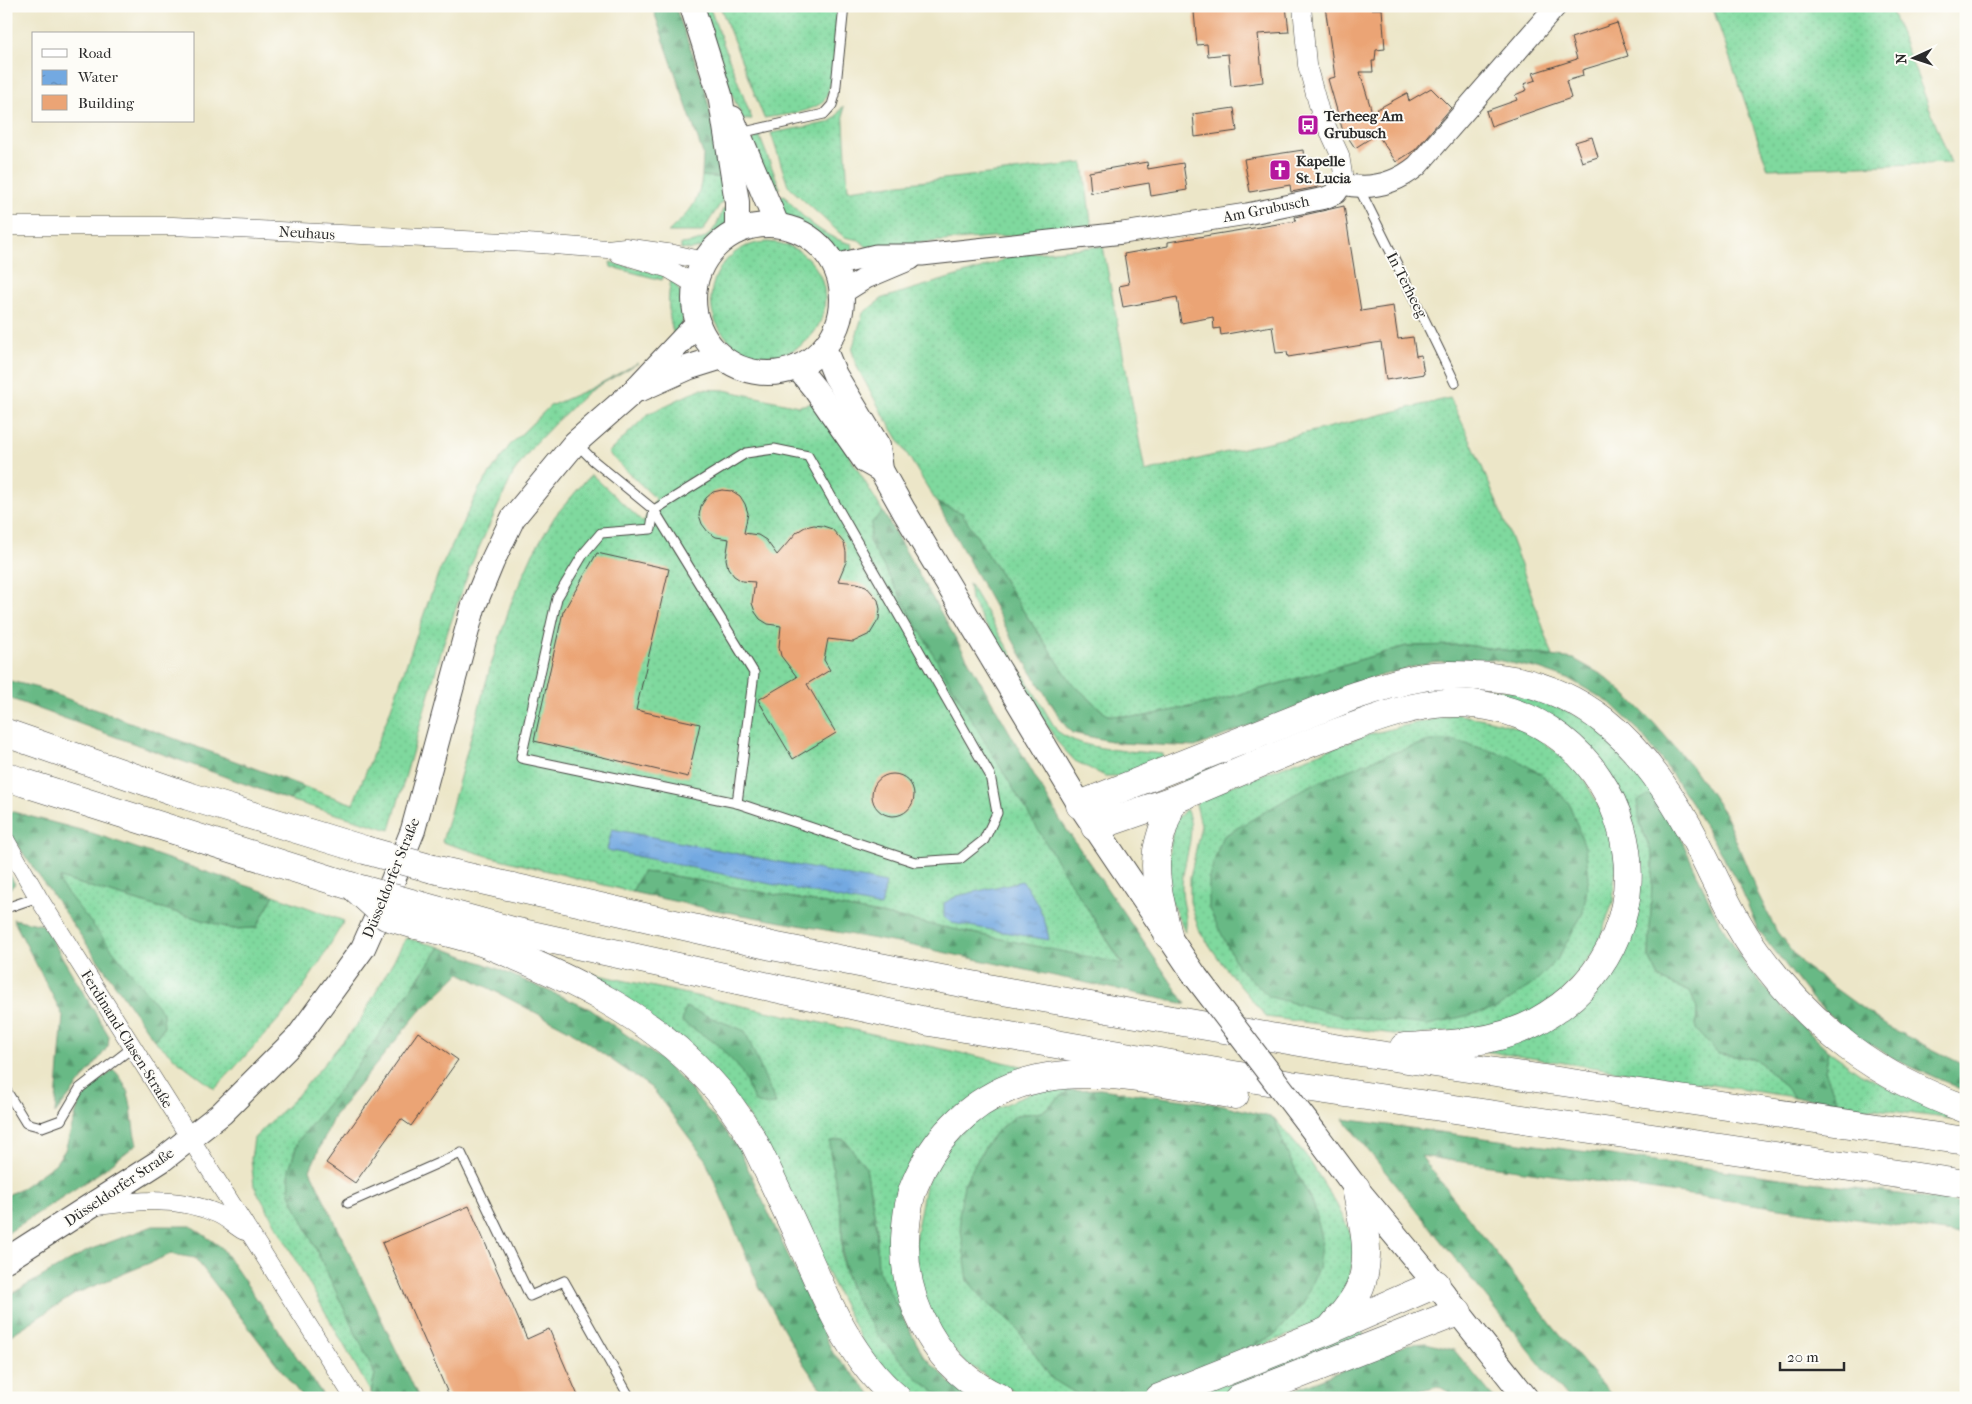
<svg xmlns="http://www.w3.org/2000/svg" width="1972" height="1404" font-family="'IM FELL French Canon',serif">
	<defs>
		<pattern id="grass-dots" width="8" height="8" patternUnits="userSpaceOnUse" patternTransform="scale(1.25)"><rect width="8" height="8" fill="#7fd99e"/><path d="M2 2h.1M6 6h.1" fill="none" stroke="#6eba88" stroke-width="1.8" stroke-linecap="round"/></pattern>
		<pattern id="forest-firs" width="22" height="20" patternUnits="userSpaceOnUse" patternTransform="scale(1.25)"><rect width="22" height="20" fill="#67b985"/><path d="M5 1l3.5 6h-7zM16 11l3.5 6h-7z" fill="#55976d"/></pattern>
		<pattern id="water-ripples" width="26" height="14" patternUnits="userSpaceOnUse" patternTransform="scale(1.25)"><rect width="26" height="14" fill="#73a9e1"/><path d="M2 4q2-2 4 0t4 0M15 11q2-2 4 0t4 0" fill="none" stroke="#5f8ab7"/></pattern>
	</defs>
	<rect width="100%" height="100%" fill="#fdfcf7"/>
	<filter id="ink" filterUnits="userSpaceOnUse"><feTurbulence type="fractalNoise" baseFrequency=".02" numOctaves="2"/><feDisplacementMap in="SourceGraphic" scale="10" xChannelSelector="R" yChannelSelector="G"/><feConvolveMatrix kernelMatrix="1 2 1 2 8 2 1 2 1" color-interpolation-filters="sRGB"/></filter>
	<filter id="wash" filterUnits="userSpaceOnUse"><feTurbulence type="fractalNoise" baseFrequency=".0096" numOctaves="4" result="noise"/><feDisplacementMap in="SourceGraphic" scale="20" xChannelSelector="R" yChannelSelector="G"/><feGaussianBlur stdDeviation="1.12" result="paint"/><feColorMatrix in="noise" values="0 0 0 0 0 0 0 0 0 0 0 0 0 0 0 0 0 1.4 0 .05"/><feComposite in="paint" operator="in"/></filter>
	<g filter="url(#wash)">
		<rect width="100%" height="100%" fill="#ece6c8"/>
		<g fill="url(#grass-dots)" stroke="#558264">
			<path d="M698,6h11l43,113 -9,1 -29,-68z"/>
			<path d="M720,6h117c-1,20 0,88 -17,98 -16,10 -38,11 -56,14z"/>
			<path d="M1712,6h178l61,157 -183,6z"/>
			<path d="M843,106l5,84 235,-27 9,66 -225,18 -8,-7 -15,-3 -56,-51 -17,-53 56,-10 8,-5z"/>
			<path d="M759,135l21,53 -13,1 -17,-46z"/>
			<path d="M702,176l23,2 5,21 -7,1 -21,32h-34c21,-20 30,-26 34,-56z"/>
			<path d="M784,195c18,23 39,42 68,49l2,8 -11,1 -23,-16 -35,-20 -15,-18z"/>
			<path d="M730,208c-2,25 -23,46 -49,41v-5c26,-2 34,-11 42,-35z"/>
			<circle cx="768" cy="299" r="57"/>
			<path d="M1103,246l42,226 305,-74c42,83 73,171 103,258l-88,-11 -59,1 -117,35 -80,22 -69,14 -33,-2 -35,-32 -48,-71 -62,-99 -25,-10 -56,-92 -24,-44 -5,-17 11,-37 20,-15 97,-29 34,-14z"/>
			<path d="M610,262l54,13 -2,5 -51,-13z"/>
			<path d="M671,279c16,18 20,37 3,56 -6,-20 -7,-36 -3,-56z"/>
			<path d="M638,363l-50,29 -31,29 -24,25 -20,28 -42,91 -27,77 -54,188 -101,-30 16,-13 48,17 36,-90 49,-140 41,-85 31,-44 40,-39 44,-19z"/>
			<path d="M700,389l24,1 74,16 16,-3 29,42 40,67 -11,10 -3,19c81,143 165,285 254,424l-238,-50 -222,-41 -21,-2 -10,20 -144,-36 -46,-14 48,-174 21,-65 22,-50 22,-37 36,-42 52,48 13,-23 -48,-46 40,-39z"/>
			<path d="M969,583l88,148c29,21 71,19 106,23l3,13 -44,9h-17l-30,-15 -16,-17 -37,-57 -51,-87z"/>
			<path d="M1444,684l83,9 66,30 63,69 -16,31 13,34 -4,100 11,22 30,13 7,16 -1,21 22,25 38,5 23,21 15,17 -310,-46 44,-13 100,-118 -33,-156 -126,-65 -283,86 -5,-13 173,-66z"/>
			<path d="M1454,714l36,6 34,9 53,37 33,61 6,35 -3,40 -17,47 -33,43 -49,32 -105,12 -143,-19 -43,-52 -24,-35 -9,-28v-24l11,-53 -5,-21 6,-7 168,-63z"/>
			<path d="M1186,809c13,25 -5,54 -4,81 0,13 7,29 3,42l-12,-26 -8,-23 9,-61z"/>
			<path d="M60,878l173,51 23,-1 18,-33 70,26 -26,44 -29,43 -74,81 -37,-28 -24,-21 10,-13 -104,-143z"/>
			<path d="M406,938l34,9 -91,131 -51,63 -9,29 1,24 85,180 -4,19 -117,-207 -3,-27 3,-21 43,-42 63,-75z"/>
			<path d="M566,968l474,102 -43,15 -101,130 -5,47 13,59 -26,-51 -2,-47 -10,-55 -36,-16c5,22 10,45 12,68 1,15 -2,31 1,46 15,54 57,99 101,132h-37l-31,-29 -130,-258z"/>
			<path d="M1829,1051l32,23 92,45 -115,-15 -13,-33z"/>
			<path d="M1046,1087l23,3 -27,22 -26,3 -18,15 -12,15 -22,39 22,118 26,20 40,57 101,12 -30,7h-88l-34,-12 -39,-26 -31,-37 -14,-41 -2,-43 10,-53 21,-39 30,-30z"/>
			<path d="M1274,1118l35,42 28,45 19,40 -10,50 -20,26 -95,36 45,-23 27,-30 -16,-151z"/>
			<path d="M1359,1326l6,12 -151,60h-31z"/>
		</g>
		<g fill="url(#forest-firs)" stroke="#497258">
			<path d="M652,6h23l29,79 21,93 -23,-2 1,-22z"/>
			<path d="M937,503l25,10 62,99 48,71 35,32 33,2 69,-14 80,-22 117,-35 59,-1 109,14 30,17 22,19 27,27 40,46 32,46 33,80 19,38 27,34 84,61 78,39v25l-68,-30 -51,-30 -35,-32 -55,-71 -16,-40 -49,-84 -26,-38 -29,-37 -27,-26 -39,-23 -32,-11 -47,-10 -60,3 -60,16 -177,69 -75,-4 -48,-10 -8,-9 -39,-62z"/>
			<path d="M883,512l177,308 126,184 -272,-58 -204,-37 -78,-17 10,-20 21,2 222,41 238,49 -62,-96 -112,-186 -80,-141 3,-19z"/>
			<path d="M6,680l32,8 267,99 -16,13 -283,-103z"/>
			<path d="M1429,741h27l56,16 29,17 28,29 16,44 4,29 -6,37 -26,47 -24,24 -38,25 -67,16 -84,-9 -74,-19 -32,-30 -29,-58v-32l13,-40 85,-50 71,-29z"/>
			<path d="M1656,792l23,42 36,80 32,53 37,42 45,42 -4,20 13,33 -44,-7 -15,-17 -23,-21 -38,-5 -22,-25 1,-21 -7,-16 -30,-13 -11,-22 4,-100 -13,-34 -3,-22z"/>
			<path d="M6,810l86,23 182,62 -18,33 -23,1 -173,-51v6l103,129 1,14 -10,13 -148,-211z"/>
			<path d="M6,868l9,16 -9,8z"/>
			<path d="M13,919l30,6 66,111 -1,10 -7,10 -46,58 8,-98z"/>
			<path d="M440,947l58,22 92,40 69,49 27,26 52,63 95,206 42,45h-47l-25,-35 -44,-77 -54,-127 -52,-70 -84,-59 -109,-57 -42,40 -84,103 -24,54 109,228h-45l-3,-5 4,-19 -85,-180 -1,-24 9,-29 51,-63z"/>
			<path d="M685,1007l60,24 31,73 -10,1 -11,-3 -15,-33 -24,-26 -34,-21z"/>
			<path d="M114,1070c22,22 15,48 23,74l-35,27 -96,63v-38l17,-9 32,-23 10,-14 17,-57z"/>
			<path d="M1100,1089l123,16 51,13 13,35 27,53 8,32 -4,30 -15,36 -27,30 -45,23 -78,34 -71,6 -30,-18 -40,-57 -26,-20 -18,-21 -9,-65 5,-32 22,-39 12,-15 18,-15 26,-3 27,-22z"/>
			<path d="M1343,1119l623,84v32l-545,-79 133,172 60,70h-47z"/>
			<path d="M844,1139l22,29 10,55 2,47 45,85 28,28 22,15h-29l-26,-19 -41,-45 -24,-39 -10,-31 -1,-44 -12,-68v-11z"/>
			<path d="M153,1226h38l30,21 104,151h-22l-108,-140 -24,-4 -94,39 -71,45v-41l83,-47z"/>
			<path d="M1426,1343l28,7 40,48h-35l-21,-12 -50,12h-114l134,-54z"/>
		</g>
		<g fill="url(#water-ripples)" stroke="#4f6a86">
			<path d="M612,829l274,54 -5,24 -274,-57z"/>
			<path d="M1022,881c14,17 24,37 27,59l-97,-17 -8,-6v-14l13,-7z"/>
		</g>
		<g id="blocks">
			<g fill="#eba475">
				<path d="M1218,6h19v5l32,-5h17l3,26 -31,2 5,48 -32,4 -3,-32 -20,2 -1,-12 -10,1 -3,-33 24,-2z"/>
				<path d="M1325,6h46v3h11l3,40 -9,1 -1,11h-3l1,11h-13l12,40 35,-19 2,8 22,-13 20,20 -36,42 -19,12 -19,-28 -22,14 -13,-20 -14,-49 7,-2z"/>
				<path d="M1617,23l11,33 -46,14 1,6 -17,5 5,17 -80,28 -5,-15 31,-11 -2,-5 12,-5 -3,-6 12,-4 -3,-7 44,-14 -6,-21z"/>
				<path d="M1234,108l3,23 -42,6 -2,-23z"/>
				<path d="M1592,137l6,20 -16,5 -7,-20z"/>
				<path d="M1303,150l1,10 9,-2 5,29 -27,5 -1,-7 -40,7 -6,-33z"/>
				<path d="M1147,162l1,7 35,-6 4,27 -36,6 -2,-13 -58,10 -2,-21z"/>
				<path d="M1344,206l17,105 32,-5 5,33 15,-2 3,19 5,-1 3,19 -38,6 -5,-38 -93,15 -1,-5 -11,1 -4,-27 -51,9 -1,-7 -6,1 -1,-12 -32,6 -4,-26 -54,10 -4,-21 10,-2 -5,-30 44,-8v-4l128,-21 -1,-4z"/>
				<path d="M722,490l10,1 8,5 5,8 3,9 -4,20 14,2 8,5 11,15 20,-23 8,-5 9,-2 9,1 9,3 12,14 2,9v10l-8,19 19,2 9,3 12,14 2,9 -1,10 -9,15 -17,8 -25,-3 -4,21 6,10 -23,14 29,49 -43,26 -35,-59 39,-23 -16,-21 -2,-9 2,-21 -13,-2 -8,-5 -5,-7 -3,-9 3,-21 -13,-1 -8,-5 -6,-8 -2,-9 3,-20 -13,-2 -8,-5 -6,-8 -3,-9 2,-9 5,-8 7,-6z"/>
				<path d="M597,553l72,16 -33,141 64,14 -12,53 -154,-36 29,-129z"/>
				<circle cx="893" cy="795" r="21"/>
				<path d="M418,1032l40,28 -47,66 -10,-7 -46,64 -29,-20z"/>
				<path d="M469,1206l58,133 22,-10 30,69h-129l-68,-155z"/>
			</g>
		</g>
	</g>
	<g filter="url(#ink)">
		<use href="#blocks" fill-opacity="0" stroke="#484743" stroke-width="1"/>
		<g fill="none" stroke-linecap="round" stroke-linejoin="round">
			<g stroke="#484743" stroke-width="11">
				<g id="service">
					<path d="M740,133l84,-19 8,-9 3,-10 9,-89"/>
					<path d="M1359,188c32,65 65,129 96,195"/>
					<path d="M576,443l18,18 60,49 100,163 -17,130"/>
					<path d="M774,449l34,7 182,319 7,38 -13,27 -24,19 -45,3 -178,-59 -216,-45 36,-160 27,-45 17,-20 50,-4 3,-19 92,-57z"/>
					<path d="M6,908l32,-11"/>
					<path d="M6,1090l20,33 16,4 19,-7 19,-32 53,-41"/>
					<path d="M348,1203l113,-50 69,143 34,-15 66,117"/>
				</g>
			</g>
			<g stroke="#484743" stroke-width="19">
				<g id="minor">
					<path d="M1302,6l5,59 13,47 20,43 3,19 -1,10"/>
					<path d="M6,226h167l354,17 80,6 18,-2 49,7 30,7"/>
					<path d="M619,254l50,15 27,16"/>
					<path d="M6,841l32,56 316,501"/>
					<path d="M92,1207c43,-6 85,-12 126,7 9,4 17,12 26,17"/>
				</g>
			</g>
			<g stroke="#484743" stroke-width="23">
				<g id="tertiary">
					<path d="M835,265l41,-10h46l201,-22 124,-19 78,-16 11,-5 6,-9c27,6 53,0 75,-18l139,-160"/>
					<path d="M842,293l24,-15 45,-19"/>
				</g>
			</g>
			<g stroke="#484743" stroke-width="26">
				<g id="secondary">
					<path d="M692,6l28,89 17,107v29"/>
					<path d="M732,118l45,107"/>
					<circle cx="768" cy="299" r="74"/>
					<path d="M824,348l11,27 43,71 3,24 23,41 176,294 116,172"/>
					<path d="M797,367l18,22 50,72 16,9"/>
					<path d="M641,389l49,-22 32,-10"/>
					<path d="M1315,1133l41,55 80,96 90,114"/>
					<path d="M6,1260l156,-100 60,-47 76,-76 65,-89 26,-58 24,-60 60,-222 19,-46 21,-44 62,-75 58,-51 65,-69"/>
				</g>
			</g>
			<g stroke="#484743" stroke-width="29">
				<g id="motorway">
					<path d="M6,733l182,63 177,54"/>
					<path d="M6,776l19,7 329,104"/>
					<path d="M1080,805l271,-108c22,-7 44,-15 67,-19 18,-4 38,-3 57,-2 106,3 165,65 214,152 23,41 40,87 68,125 56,76 120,124 209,156"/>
					<path d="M1095,827l78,-27"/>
					<path d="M433,869l339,77 231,45 343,59 620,91"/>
					<path d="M422,906l91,25 417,91 361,63 675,99"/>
					<path d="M416,925c24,6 50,11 73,20 80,32 160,70 219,134 18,19 32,39 45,61 16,33 32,66 47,100 25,56 48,117 97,158"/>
					<path d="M1168,935c-6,-27 -15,-55 -11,-84 3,-17 10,-35 16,-51 58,-24 115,-50 174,-71 33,-12 64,-24 99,-26 184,-6 254,232 88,320 -39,20 -87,22 -130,24"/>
					<path d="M1331,1328c11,-13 23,-26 29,-41 13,-32 2,-67 -4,-99"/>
					<path d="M1000,1398c-62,-27 -97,-92 -95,-159 1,-18 3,-39 10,-55 18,-44 52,-79 96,-97 71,-28 153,-4 224,8"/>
					<path d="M1159,1398l171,-68 106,-46"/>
					<path d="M1239,1398l219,-86"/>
				</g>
			</g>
			<use href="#service" stroke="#fff" stroke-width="9"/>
			<use href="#minor" stroke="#fff" stroke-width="18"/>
			<use href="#tertiary" stroke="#fff" stroke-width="21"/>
			<use href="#secondary" stroke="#fff" stroke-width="24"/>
			<use href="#motorway" stroke="#fff" stroke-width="28"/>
			<g stroke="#484743" stroke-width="26" stroke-linecap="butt">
				<path id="secondary-bridge" d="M1196,977l119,156"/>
			</g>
			<g stroke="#484743" stroke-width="29" stroke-linecap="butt">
				<g id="motorway-bridge">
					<path d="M365,850l68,19"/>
					<path d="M354,887l32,29 30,9"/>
					<path d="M357,888l65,18"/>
				</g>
			</g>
			<use href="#secondary-bridge" stroke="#fff" stroke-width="24"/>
			<use href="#motorway-bridge" stroke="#fff" stroke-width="28"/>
		</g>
	</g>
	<defs>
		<g id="bus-square" transform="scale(1.125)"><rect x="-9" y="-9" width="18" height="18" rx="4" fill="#b5179e" stroke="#fdfcf7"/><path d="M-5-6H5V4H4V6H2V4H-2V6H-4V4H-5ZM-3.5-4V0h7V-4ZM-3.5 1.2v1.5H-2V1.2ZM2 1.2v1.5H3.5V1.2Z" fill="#fff"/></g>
		<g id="church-square" transform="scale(1.125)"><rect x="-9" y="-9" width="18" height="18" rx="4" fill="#b5179e" stroke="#fdfcf7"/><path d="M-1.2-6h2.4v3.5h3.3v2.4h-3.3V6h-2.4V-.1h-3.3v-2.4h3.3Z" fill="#fff"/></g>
	</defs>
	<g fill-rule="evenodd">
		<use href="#bus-square" x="1308" y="125"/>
		<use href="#church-square" x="1280" y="170"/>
	</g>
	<g text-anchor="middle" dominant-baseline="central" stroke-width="4" stroke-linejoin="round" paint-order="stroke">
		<g font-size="15" font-weight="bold" fill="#2b2b2b" stroke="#fdfcf7" text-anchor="start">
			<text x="1324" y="116">Terheeg Am<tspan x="1324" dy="17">Grubusch</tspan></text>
			<text x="1296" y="161">Kapelle<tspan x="1296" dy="17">St. Lucia</tspan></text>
		</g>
		<g font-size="15" fill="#2b2b2b" stroke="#fdfcf7">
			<text transform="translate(1266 209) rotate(-11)">Am Grubusch</text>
			<text transform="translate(307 233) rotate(3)">Neuhaus</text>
			<text transform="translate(1407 285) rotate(63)">In Terheeg</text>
			<text transform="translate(391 878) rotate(-68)">Düsseldorfer Straße</text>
			<text transform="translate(127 1039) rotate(58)">Ferdinand-Clasen-Straße</text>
			<text transform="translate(119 1187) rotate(-34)">Düsseldorfer Straße</text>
		</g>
	</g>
	<rect width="1972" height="1404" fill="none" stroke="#fdfcf7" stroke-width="25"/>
	<rect x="32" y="32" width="162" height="90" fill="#fdfcf7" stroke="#a9a8a5"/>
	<rect x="42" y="49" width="25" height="8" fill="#ffffff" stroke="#a9a8a5"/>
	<text x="78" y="58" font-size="15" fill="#2b2b2b">Road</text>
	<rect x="42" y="70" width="25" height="15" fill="url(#water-ripples)" stroke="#a9a8a5"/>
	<text x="78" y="82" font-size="15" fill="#2b2b2b">Water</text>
	<rect x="42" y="95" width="25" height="15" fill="#eba475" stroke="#a9a8a5"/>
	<text x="78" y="108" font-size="15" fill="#2b2b2b">Building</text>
	<g transform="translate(1914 58) rotate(267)" stroke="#fdfcf7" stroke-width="4" paint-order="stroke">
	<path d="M0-4L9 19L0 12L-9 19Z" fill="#2b2b2b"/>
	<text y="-8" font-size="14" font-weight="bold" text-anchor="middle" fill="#2b2b2b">N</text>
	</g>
	<path d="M1780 1362v8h64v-8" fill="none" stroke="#2b2b2b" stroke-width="2.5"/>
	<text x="1787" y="1362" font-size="15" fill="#2b2b2b" stroke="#fdfcf7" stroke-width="4" paint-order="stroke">20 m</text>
</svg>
